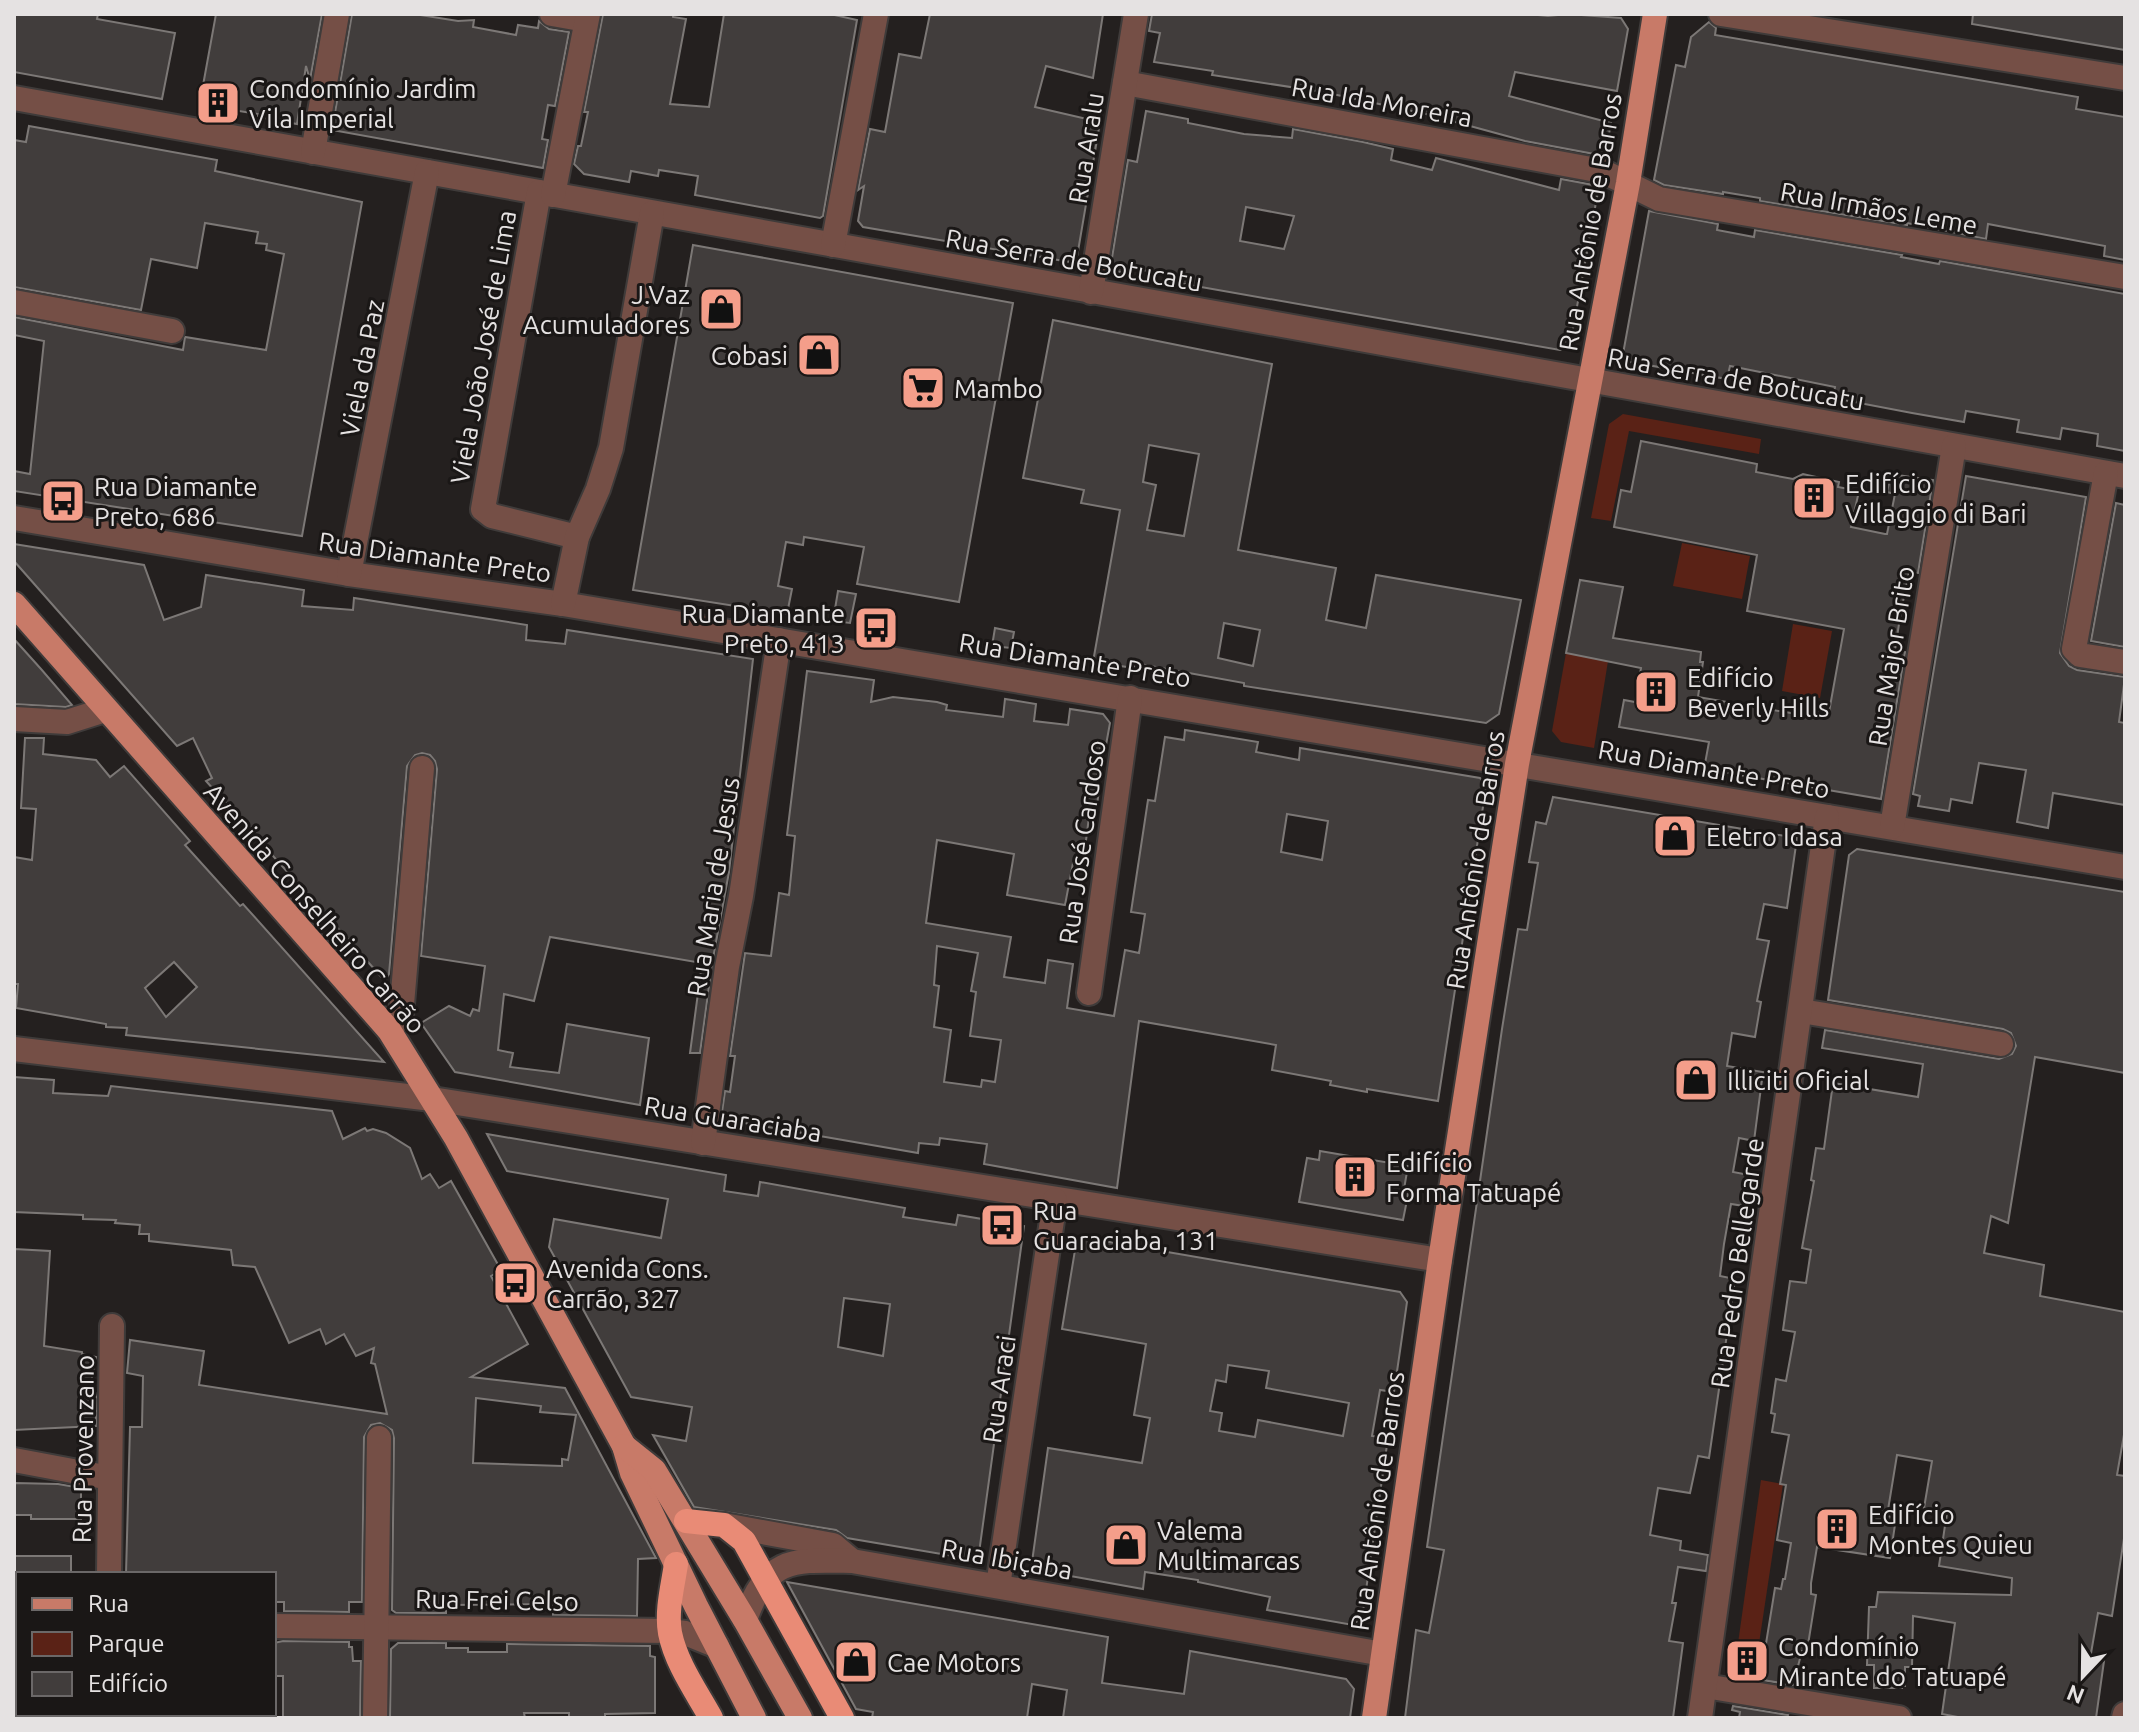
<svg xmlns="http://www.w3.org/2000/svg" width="2139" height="1732" font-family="Ubuntu,sans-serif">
	<rect width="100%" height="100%" fill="#24201f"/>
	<g fill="#5a2216">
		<path d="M1623,414l138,25 -2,15 -130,-23 -18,90 -20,-3 18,-94z"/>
		<path d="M1682,543l68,13 -8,43 -69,-13z"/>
		<path d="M1793,624l39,7 -12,67 -38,-7z"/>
		<path d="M1566,653l42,8 -14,87 -33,-6 -9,-11z"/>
		<path d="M1761,1480l22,4 -31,206 -20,-4z"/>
	</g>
	<g fill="#413d3c" stroke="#7c7876" stroke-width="2" fill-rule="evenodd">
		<path d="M14,14h84l-1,5 78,14 -13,66 -148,-27z"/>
		<path d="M216,14h106l-12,66 -4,-14 -9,58 -39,-7v-3l-50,-8 2,-14 -8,-1z"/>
		<path d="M352,14h62l44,7 16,-1 -1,7 43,8 2,-10 20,3 1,-7 10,8 20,3 -14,74 -7,-1 -6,34 6,1 -5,28 -211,-38z"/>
		<path d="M603,14h70v3l13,2 -16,85 39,3 15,-93h106l27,6 -34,196 -3,2 -125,-23 3,-19 -39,-6 -1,6 -27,-5 -2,11 -45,-8 -10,-10 4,-18h3l7,-34h-4z"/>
		<path d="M930,14h173l-10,64 -47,-12 -11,41 65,15 -24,141 -213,-36 -5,-6 6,-35 -6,4 12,-61 15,3 14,-78 22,4z"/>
		<path d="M1152,14h376l20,2 20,-2 53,4 7,11 -11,62 -102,-19 -6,24 102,27 -6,33 -80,-15 -99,-27 -103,-22 -111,-17 1,-4 -59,-9 6,-29 -11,-2z"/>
		<path d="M1973,14h152v36l-153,-26z"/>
		<path d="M1709,22l7,6 -1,7 363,62 -2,12 49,8v143l-21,-4 1,-10 -117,-22 -2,15 -79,-16v2l-147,-24v-3l-37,-6v2l-59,-9 -10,-5 22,-115 9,2 6,-30z"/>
		<path d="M1146,111l42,8v4l56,11 48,4 1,-9 70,13 30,7 -2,11 41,10 4,-12 123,32 2,-11 38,7 -29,159 -10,5 -376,-66 -15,-3 1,-5 -37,-8 -1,6 -22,-4 18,-110 9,2zM1246,207l48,9 -10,33 -44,-8z"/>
		<path d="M29,126l188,34 -2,11 147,31 -60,334 -288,-45v-20l16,3 14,-133 -30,-6v-18l169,33 2,-13 81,13 18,-96 -18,-4 1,-6 -11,-1 2,-11 -53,-9 -8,45 -46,-9 -10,51 -127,-23v-147l12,2z"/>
		<path d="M1649,211l69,13 -1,6 37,7 1,-7 147,25 -1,2 38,7 1,-3 185,33v157l-28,-5 1,-12 -36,-6 -2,11 -43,-7 2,-12 -53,-9 -2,11 -52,-9 -79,-15 2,-11 -105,-21 -3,13 -102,-18 -2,-7z"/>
		<path d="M693,245l320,58 -54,299 -102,-18 7,-37 -60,-10 -1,8 -17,-3 -8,44 14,3 -5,25 -154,-24z"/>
		<path d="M1053,320l219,44 -34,186 98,18 -10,52 40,8 10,-53 145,25 -22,114 -13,9 -242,-37v-3l-110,-20v5l-41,-6 27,-152 -39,-7 3,-13 -61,-12zM1149,445l50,9 -15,82 -37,-6 9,-45 -13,-3zM1224,623l36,7 -7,36 -35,-8z"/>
		<path d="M1641,441l116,23 -1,8 37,7 10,-5 36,8 -1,5 21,4 -8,36 34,7h2l8,-40 -8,-2 4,-18 42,6 -15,93 -9,-1 -8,39 -6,39 10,2 -24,147 -177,-30 5,-27 -90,-15 5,-27 11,2 6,-34 -75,-15 14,-73 43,7 -10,51 88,14 -1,10h3l-5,35 110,19 1,-7 20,3 15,-83 -97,-18 10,-56 -143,-28 7,-37 10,2z"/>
		<path d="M1966,476l120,21 -26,156 9,13 8,4 48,7 -6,45 6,1v82l-72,-12 -5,35 -31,-6 9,-52 -47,-7 -7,40 -21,-4 -2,12 -31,-5 2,-10 -7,-2z"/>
		<path d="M2116,503l9,2v142l-34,-6z"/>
		<path d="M14,544l130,21 20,55 37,-13 5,-32 98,15 -2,16 51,4 1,-12 173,27 -1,15 39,4 2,-14 186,29 -24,213 -17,92 -12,89h-10l12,-90 -152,-26 -16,64 -30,-7 -6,56 15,3 -3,14 49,6 8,-49 82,14 -9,67 -185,-33 -34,-49 28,-17 21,10 3,-7 6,2 6,-45 -64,-10 16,-187 -2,-8 -5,-6 -8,-2 -7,2 -8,11 -18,208 -4,7 -179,-200 6,-3 -19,-40 -16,8 -163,-185z"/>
		<path d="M838,591l18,3 -6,29 -17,-2z"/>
		<path d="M995,628l19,4 -3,16 -19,-2z"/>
		<path d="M14,639l27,30 31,36 -6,2 -52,-3z"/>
		<path d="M807,671l67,9 -3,22 22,-5 44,5 10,3 -1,5 57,7 2,-18 31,5 -2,17 34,4 2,-16 33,5 7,9 -4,22 -5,-1 -6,47h4l-4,27 -6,-1 -6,47 -10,-1 -8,42 -58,-10 7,-41 -77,-14 -11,83 85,14 -7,40 41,6 3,-23 25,4 -6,44 47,8 11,-66 14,3 6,-39 -14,-2 17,-112 7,1 10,-64 19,3 1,-10 73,12 -2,10 43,8 1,-12 180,30 6,9 -48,314 -71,-12v3l-37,-7 1,-4 -59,-11 4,-25 -137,-24 -22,167 -133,-24 3,-20 -47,-6 -1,7 -20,-2 -1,10 -197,-34 4,-28 5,1 5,-36h-5l15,-103 26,3 8,-63 10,2 6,-59 -8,-1zM1287,814l41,7 -6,39 -41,-8zM937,946l41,7 -7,38 5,1 -6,44 31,4 -6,42 -13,-2 -1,7 -37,-5 7,-52 -17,-3 5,-41 -5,-1z"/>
		<path d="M25,738h19l-1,16 53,6 14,17 14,-11 66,75 -5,4 55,61 3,-2 141,158 -258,-27 1,-7 -21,-1v-3l-90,-16 2,-24h-4v-127l18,3 4,-51 -15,-1zM174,962l23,25 -31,30 -21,-29z"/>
		<path d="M1553,797l244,41 -10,70 -23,-4 -7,35 12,2 -12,60 4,1 -6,35 -23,-4 -5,33 36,6 -9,69 -15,-3 -6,34 16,3 -5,31 -13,-2 -7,40 -4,32 15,3 -26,179 -11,-2 -8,37 -32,-5 -8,47 31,6 -1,9 28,5 -2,16 -28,-4 -6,36h4l-7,38 14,2 -10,75h-268l11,-88 13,3 15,-83 -17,-3 75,-518 16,-100 9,1 11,-67 -9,-1 7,-40 10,2z"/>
		<path d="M1857,849l268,43v181l-90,-16 -27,166 -17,-7 -7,37 60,12 -4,31 85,16v117l-8,46 8,1v56l-13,84 -14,-3 -8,46 14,2 -8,57h-133l-21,-4 13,-91 -42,-7 -1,51h-7v19h-3v2h-28v-23h-7l2,-58h7l2,-15 133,3 1,-17 -73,-12 8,-54 -23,-4 8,-47 -35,-6 -10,61 9,2 -6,40 -73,-11 -6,36v11l5,1 -9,56h-5l-9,34 -55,-9 3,-23 23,3 11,-68 6,1 2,-10h2l6,-36 -14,-3 9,-55 -6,-1 9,-49 -17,-3 3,-18 -4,-1 5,-34 10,2 9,-49 -12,-2 7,-49 16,2 5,-33 -9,-2 12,-67 -3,-1 5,-32 8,1 9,-66 85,14 5,-33 -101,-16 3,-18 174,29 13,-5 4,-8 -5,-13 -8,-4 -175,-29 21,-145z"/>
		<path d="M14,1077l40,3 -1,13 55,3 3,-10 221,25 11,28 22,-11 2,3 6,-2 13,4 24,15 12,31 8,-5 9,14 12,-7 50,89 -10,6 37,68 -57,33 94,11 91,170 -18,1 -1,57 -84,-1v-11l-107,1v8h-50l-4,-3 2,-172 -2,-8 -12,-7 -9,2 -7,12 -2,165h-13v10l-65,-1v-9h-10v-28h-148l4,-147h12l1,-51 -16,-3 3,-33 74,11 -5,34 188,29 -12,-50 -4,-1 3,-15 -18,8 -12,-22 -18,10 -6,-15 -31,14 -34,-76 -22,-2 -2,-15 -82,-9v-7h-10l1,-9 -25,-2 1,-3 -33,-1v-4l-69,-3zM476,1398l65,8 -1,6 36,3 -8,45 -6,-1v7l-89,-3z"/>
		<path d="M487,1134l239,41 -2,16 34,5 2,-14 145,26 -2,9 53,8 2,-10 66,11 -45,327 -14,5 -118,-20 -11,-8 -142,-23 -41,-72 33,6 6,-34 -61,-10 -82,-150 5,-28 107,19 7,-39 -161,-28zM844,1298l46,6 -7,52 -45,-9z"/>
		<path d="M1320,1151l88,15 -4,23 5,1 -6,30 -104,-18 8,-44 12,2z"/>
		<path d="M1086,1238l314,54 7,10 -6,42 -7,48 -14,-2 -8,46 16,2 -26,180 -9,7 -86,-15 3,-13 -72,-15v-2l-53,-8 -2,17 -112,-20 17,-121 94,15 4,-23 4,-22 -16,-3 12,-71 -84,-15 14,-85zM1228,1365l41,6 -3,17 83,15 -6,33 -85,-16 -3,17 -36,-6 3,-18 -12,-2 6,-31 10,2z"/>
		<path d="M14,1249l36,2 -6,95 38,6v2l14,3 -7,36h7v33l-82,4z"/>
		<path d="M15,1483l43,1 23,4v31h-50v-4h-17z"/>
		<rect x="14" y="1556" width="57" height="18"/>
		<path d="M787,1582l321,55 -6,46 82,11 6,-43 156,28 8,10 -4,29h-287l4,-28 -35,-6 -5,34h-155l1,-6 -17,-3z"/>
		<path d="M283,1641l66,1v5h3l1,14h8l-1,57h-77v-42h-9v-33z"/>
		<path d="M398,1643h48v5h22v4h39v-8l143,2v10l5,1v56l-50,1v4h-36v-5h-45l1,5h-135l1,-69z"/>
		<path d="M1733,1706l55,9 -1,3h-48l1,-6 -8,-2z"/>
	</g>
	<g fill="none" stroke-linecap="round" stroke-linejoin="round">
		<g stroke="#3f3b3a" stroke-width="28">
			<g id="minor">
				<path d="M552,14l34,6"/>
				<path d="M1721,14l404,64"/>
				<path d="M1125,83l477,88 57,28 466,78"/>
				<path d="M14,98l2111,378"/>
				<path d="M313,152l24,-138"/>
				<path d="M539,192l-56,317 9,7 85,21"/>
				<path d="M553,195l35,-181"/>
				<path d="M833,245l43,-231"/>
				<path d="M1091,292l45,-278"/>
				<path d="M14,302l158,29"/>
				<path d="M2106,473l-32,176 6,6 45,7"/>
				<path d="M14,518l335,56 214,30 1562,263"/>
				<path d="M349,574l78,-402"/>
				<path d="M563,604l14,-67 21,-48 13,-41 41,-235"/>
				<path d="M14,719l53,3 38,-12"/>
				<path d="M1892,827l62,-381"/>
				<path d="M1089,993l41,-295"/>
				<path d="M1801,1011l200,33"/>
				<path d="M389,1030l12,-14 21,-248"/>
				<path d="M14,1049l418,50 1008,161"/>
				<path d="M703,1143l24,-176 14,-71 38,-256"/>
				<path d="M14,1460l96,18"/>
				<path d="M724,1525l109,20 19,16"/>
				<path d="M109,1574l3,-248"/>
				<path d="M998,1586l57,-386"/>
				<path d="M745,1620c22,-64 49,-60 107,-59l531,93"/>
				<path d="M274,1626l395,5 16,2 32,13"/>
				<path d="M1705,1686l194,32"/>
				<path d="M106,1718v-4"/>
				<path d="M375,1718l4,-280"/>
				<path d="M1700,1718l127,-901"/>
				<path d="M2124,1718l1,-4"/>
			</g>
		</g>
		<g stroke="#3f3b3a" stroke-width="28">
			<g id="major">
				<path d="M14,604l375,426 67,108 168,308 8,27 64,133 58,112"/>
				<path d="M624,1446l30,24 91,150 55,98"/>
				<path d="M1374,1718l66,-458 77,-496 111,-581 27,-169"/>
			</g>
		</g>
		<g stroke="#3f3b3a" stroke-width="28">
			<g id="highway">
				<path d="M686,1521l38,4 20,16 98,177"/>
				<path d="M676,1564c-3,21 -10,47 -6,69 6,30 26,58 41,85"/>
			</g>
		</g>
		<use href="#minor" stroke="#754f46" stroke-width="24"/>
		<use href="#major" stroke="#c87a68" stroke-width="24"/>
		<use href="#highway" stroke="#e98b76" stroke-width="24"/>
	</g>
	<defs>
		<g id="building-square" transform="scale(2.3)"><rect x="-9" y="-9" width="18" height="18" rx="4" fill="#f49e8a" stroke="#1a1716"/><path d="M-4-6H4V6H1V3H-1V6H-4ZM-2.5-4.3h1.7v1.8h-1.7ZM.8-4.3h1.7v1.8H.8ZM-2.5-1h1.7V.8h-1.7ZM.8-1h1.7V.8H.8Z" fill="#111"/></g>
		<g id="shop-square" transform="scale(2.3)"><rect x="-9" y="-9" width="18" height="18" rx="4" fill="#f49e8a" stroke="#1a1716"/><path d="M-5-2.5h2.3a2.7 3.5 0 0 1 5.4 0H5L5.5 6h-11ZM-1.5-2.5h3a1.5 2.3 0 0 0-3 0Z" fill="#111"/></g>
		<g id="supermarket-square" transform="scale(2.3)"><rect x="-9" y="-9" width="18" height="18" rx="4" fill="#f49e8a" stroke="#1a1716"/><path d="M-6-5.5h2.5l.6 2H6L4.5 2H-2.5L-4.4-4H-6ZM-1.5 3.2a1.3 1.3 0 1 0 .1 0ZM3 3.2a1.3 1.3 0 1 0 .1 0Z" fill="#111"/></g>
		<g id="bus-square" transform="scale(2.3)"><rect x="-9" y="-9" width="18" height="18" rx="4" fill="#f49e8a" stroke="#1a1716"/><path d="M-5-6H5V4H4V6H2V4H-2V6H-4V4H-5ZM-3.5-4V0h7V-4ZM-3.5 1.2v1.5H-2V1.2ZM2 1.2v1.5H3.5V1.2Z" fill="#111"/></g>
	</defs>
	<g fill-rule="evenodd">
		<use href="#building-square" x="218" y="103"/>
		<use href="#shop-square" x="721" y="309"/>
		<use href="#shop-square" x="819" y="355"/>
		<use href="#supermarket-square" x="923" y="388"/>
		<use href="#building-square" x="1814" y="498"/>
		<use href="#bus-square" x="63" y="501"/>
		<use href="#bus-square" x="876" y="628"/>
		<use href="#building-square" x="1656" y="692"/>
		<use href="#shop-square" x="1675" y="836"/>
		<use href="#shop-square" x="1696" y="1080"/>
		<use href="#building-square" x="1355" y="1177"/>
		<use href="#bus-square" x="1002" y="1225"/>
		<use href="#bus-square" x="515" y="1283"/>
		<use href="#building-square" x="1837" y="1529"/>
		<use href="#shop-square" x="1126" y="1545"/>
		<use href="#building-square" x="1747" y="1661"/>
		<use href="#shop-square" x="856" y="1662"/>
	</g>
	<g text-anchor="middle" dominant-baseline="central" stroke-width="6" stroke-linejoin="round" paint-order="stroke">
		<g font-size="26" fill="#e5e2e2" stroke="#1a1716" text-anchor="start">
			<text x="249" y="88">Condomínio Jardim<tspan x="249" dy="30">Vila Imperial</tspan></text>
			<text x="690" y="294" text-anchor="end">J.Vaz<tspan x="690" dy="30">Acumuladores</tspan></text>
			<text x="788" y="355" text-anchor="end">Cobasi</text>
			<text x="954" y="388">Mambo</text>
			<text x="1845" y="483">Edifício<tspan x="1845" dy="30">Villaggio di Bari</tspan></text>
			<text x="94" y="486">Rua Diamante<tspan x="94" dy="30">Preto, 686</tspan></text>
			<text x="845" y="613" text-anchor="end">Rua Diamante<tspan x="845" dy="30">Preto, 413</tspan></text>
			<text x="1687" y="677">Edifício<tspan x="1687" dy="30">Beverly Hills</tspan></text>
			<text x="1706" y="836">Eletro Idasa</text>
			<text x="1727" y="1080">Illiciti Oficial</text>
			<text x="1386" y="1162">Edifício<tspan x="1386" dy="30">Forma Tatuapé</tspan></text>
			<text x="1033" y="1210">Rua<tspan x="1033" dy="30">Guaraciaba, 131</tspan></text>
			<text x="546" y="1268">Avenida Cons.<tspan x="546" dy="30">Carrão, 327</tspan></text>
			<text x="1868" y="1514">Edifício<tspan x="1868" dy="30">Montes Quieu</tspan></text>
			<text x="1157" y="1530">Valema<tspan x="1157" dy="30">Multimarcas</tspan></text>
			<text x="1778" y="1646">Condomínio<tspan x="1778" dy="30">Mirante do Tatuapé</tspan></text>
			<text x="887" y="1662">Cae Motors</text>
		</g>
		<g font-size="26" fill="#e5e2e2" stroke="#1a1716">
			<text transform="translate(1382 102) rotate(10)">Rua Ida Moreira</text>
			<text transform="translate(1086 148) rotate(-81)">Rua Aralu</text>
			<text transform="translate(1879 208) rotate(10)">Rua Irmãos Leme</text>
			<text transform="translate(1590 222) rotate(-80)">Rua Antônio de Barros</text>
			<text transform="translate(1074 260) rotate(10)">Rua Serra de Botucatu</text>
			<text transform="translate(483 347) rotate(-80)">Viela João José de Lima</text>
			<text transform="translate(362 368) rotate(-79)">Viela da Paz</text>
			<text transform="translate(1736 379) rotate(10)">Rua Serra de Botucatu</text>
			<text transform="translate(435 557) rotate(8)">Rua Diamante Preto</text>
			<text transform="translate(1891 656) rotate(-81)">Rua Major Brito</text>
			<text transform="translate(1075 660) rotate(9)">Rua Diamante Preto</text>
			<text transform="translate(1714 769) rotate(10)">Rua Diamante Preto</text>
			<text transform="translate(1082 842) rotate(-82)">Rua José Cardoso</text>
			<text transform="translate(1475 860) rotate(-81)">Rua Antônio de Barros</text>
			<text transform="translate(713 887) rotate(-81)">Rua Maria de Jesus</text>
			<text transform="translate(315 908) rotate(49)">Avenida Conselheiro Carrão</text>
			<text transform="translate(733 1119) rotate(9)">Rua Guaraciaba</text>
			<text transform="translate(1737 1263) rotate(-82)">Rua Pedro Bellegarde</text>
			<text transform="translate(999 1389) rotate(-82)">Rua Araci</text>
			<text transform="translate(83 1449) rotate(-89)">Rua Provenzano</text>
			<text transform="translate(1377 1501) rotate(-82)">Rua Antônio de Barros</text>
			<text transform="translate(1007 1559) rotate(10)">Rua Ibiçaba</text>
			<text transform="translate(497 1600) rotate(1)">Rua Frei Celso</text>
		</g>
	</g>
	<rect width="2139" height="1732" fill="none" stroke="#e5e2e2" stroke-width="32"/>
	<rect x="16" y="1572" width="260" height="144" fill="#1a1716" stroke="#6b6868" stroke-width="2"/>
	<rect x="32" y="1598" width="40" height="12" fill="#c87a68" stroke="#6b6868" stroke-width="2"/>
	<text x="88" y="1612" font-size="24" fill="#e5e2e2">Rua</text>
	<rect x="32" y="1632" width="40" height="24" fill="#5a2216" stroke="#6b6868" stroke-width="2"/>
	<text x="88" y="1652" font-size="24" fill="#e5e2e2">Parque</text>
	<rect x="32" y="1672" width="40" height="24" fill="#413d3c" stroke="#6b6868" stroke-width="2"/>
	<text x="88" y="1692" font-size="24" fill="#e5e2e2">Edifício</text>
	<g transform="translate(2083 1676) rotate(202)" stroke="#1a1716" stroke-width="6" paint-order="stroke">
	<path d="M0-6L14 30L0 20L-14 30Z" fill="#e5e2e2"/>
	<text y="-12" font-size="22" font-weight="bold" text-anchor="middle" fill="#e5e2e2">N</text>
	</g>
</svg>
